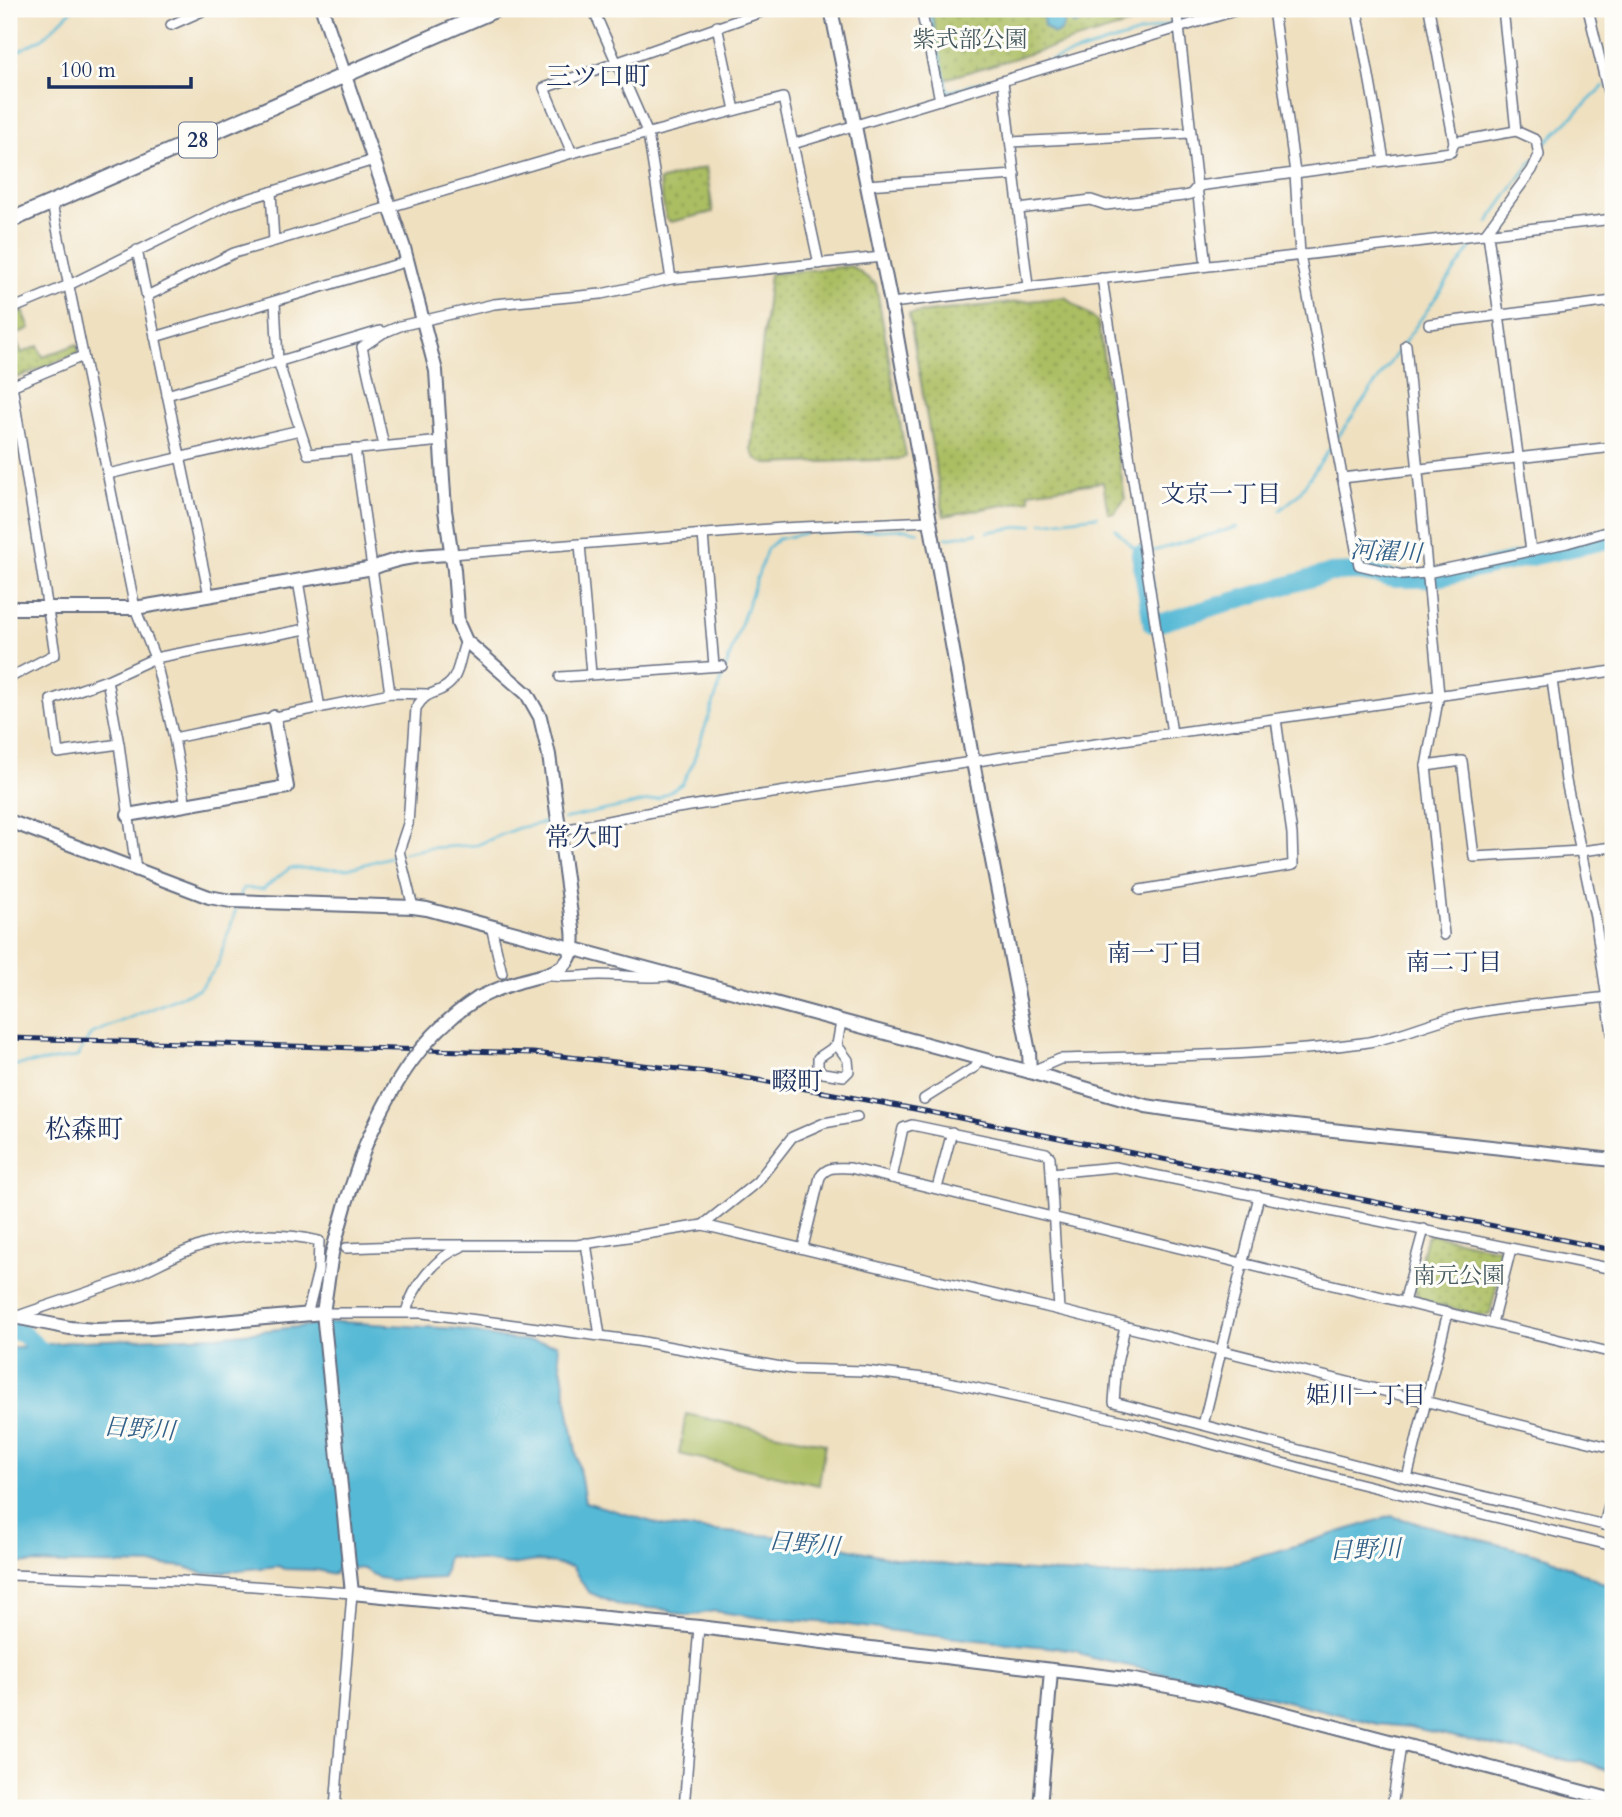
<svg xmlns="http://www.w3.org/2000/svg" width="1622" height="1817" font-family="Cardo,'Noto Serif JP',serif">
	<defs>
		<pattern id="park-dots" width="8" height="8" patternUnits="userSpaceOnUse" patternTransform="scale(1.75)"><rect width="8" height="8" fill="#abbe62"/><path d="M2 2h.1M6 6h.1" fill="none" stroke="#8a9b54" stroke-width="1.8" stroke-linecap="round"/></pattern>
	</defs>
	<rect width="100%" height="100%" fill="#fdfcf7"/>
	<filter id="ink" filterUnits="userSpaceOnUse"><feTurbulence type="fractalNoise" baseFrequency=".0143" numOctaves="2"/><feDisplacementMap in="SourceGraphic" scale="14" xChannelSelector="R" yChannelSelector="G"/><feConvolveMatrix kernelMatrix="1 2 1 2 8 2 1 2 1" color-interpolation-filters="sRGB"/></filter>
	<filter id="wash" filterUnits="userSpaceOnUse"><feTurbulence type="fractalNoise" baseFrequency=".00686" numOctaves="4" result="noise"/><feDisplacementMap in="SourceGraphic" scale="28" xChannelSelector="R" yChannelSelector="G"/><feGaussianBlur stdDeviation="1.57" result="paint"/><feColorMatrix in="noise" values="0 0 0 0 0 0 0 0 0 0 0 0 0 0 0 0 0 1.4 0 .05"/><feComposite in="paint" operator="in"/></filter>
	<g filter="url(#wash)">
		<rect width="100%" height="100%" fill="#efe0c0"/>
		<g fill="url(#park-dots)" stroke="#637660" stroke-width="2">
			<path d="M931,9h242l1,2 -229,68z"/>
			<path d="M706,167l7,45 -42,10 -5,-3 -7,-38z"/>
			<path d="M851,266l25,18 30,172 -5,3 -133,5c-10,-2 -14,-6 -17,-15l19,-175z"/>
			<path d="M1065,297l33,25 27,177 -11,14h-6l-5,-31 -74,10 1,8 -86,16 -35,-202z"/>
			<path d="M23,311l7,17 -16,8 8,17 16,-7 5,11 34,-13 2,9 -70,28v-64z"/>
			<path d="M1431,1234l72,16 1,6 -14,58 -7,2 -62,-15 -8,-13 13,-50z"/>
		</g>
		<path fill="#abbe62" stroke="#637660" stroke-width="2" d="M686,1414l139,30 -6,41 -140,-31z"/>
		<g fill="#57b9d6" stroke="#39749a" stroke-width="2">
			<path d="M1042,9h34l2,3 8,-2 1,5 -8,8 -6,1 -6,-8 -6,15 -7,3 -10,-8z"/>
			<path d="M340,1322l118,7 43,9 56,6 28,158 84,25 138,12 80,18 69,9 137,9 60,1 85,-14 50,-14 103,-32 157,41 65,31v184l-31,-11h-13l-160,-34 -31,-3 -127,-32 -159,-34 -9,-3 -6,-5 -160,-16 -84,-11 -72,-5 -47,-7 -26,5 -25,-7 -42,-3 -33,-14 -16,-25 -35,-6 -27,4 -62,-9 -5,22 -52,2 -12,-2 -16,-9 -23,-3 -2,1 -4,7 -17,-4 -33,-1 -6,-3 -74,8 -18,-7 -23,-2 -154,-2v-215l71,-7 137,-5z"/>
		</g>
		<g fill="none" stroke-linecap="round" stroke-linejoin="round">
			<g stroke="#57b9d6" stroke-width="2.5">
				<path d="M929,9l19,83 269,-83"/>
				<path d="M1157,9l2,6"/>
				<path d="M9,56l34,-18 30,-29"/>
				<path d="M1541,147l63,-61"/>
				<path d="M1488,222l45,-63"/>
				<path d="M1338,437l139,-198"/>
				<path d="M1280,510l18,-15 34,-50"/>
				<path d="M1042,523l55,-7"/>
				<path d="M1115,529l25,25"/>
				<path d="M987,532l46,-7"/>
				<path d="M815,533l91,-4 13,3"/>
				<path d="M946,538l31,-5"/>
				<path d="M1153,551l84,-24"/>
				<path d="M563,819l95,-20 24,-15 10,-19 75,-216 11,-10 28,-6"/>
				<path d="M403,853l25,-5 49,-3 41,-17 35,-7"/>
				<path d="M240,897l3,-9 20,1 27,-21 57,1 50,-14"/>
				<path d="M9,1066l68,-9 14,-23 108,-45 18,-22 20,-61"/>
			</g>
			<g stroke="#57b9d6" stroke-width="18">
				<path d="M1140,554l12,70"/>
				<path d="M1159,623l170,-50 30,-1 36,7h37l181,-40"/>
				<path d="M9,1331l13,2 32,29"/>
			</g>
		</g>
	</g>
	<g filter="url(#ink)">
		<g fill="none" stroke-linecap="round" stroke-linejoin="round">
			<g stroke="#656d80" stroke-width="12">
				<g id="street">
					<path d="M593,9l55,125 23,145"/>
					<path d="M921,9l19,91"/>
					<path d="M1177,9l29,257"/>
					<path d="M1273,9l22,164 5,82 59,310 43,10 25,-2 140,-30 46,-13"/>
					<path d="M1357,9l27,151"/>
					<path d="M1503,9l13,122"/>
					<path d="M1588,9l25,104"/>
					<path d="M171,25l36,-16"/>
					<path d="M717,26l18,84"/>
					<path d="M1003,82l25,204"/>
					<path d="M1011,142l179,-9"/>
					<path d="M1454,142l62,-11 20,9 3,15 -7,15 -47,64"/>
					<path d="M793,144l448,-135"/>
					<path d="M572,153l-28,-65 226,-79"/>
					<path d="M866,185l149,-10"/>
					<path d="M271,192l3,49"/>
					<path d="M52,204l83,404 20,50 19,80 12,68"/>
					<path d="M1019,209l72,-9 15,5 78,-9 7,-2 7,-8 253,-34 3,-10 -25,-133"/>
					<path d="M1488,234l43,317"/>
					<path d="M137,250l72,345"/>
					<path d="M1102,278l70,455"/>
					<path d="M147,296l87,-43 338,-100 211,-55 36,166"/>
					<path d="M275,302l3,59 30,93 134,-13"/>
					<path d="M891,303l722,-84"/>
					<path d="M9,310l60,-25 163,-81 142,-44"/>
					<path d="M1429,324l184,-23"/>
					<path d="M155,337l253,-76"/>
					<path d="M1406,345l33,350 -13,71 18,169"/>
					<path d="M9,387l74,-31"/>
					<path d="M167,395l213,-64"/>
					<path d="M384,446l-22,-99 21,-14 17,-7 94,-22 107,-10 70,-15 211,-22"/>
					<path d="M355,449l35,244"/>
					<path d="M108,474l192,-44"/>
					<path d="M1342,478l271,-31"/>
					<path d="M703,534l11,132"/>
					<path d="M580,544l11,130"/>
					<path d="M452,554l330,-26 148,-7"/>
					<path d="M298,581l22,127"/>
					<path d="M560,677l162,-11"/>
					<path d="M9,678l46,-24 -43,-269"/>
					<path d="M107,680l12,64 17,126"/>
					<path d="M1552,680l14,101 29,136 18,123"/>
					<path d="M174,738l216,-45 37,1"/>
					<path d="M119,744l-61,9 -7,-53 56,-20 48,-22 151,-29"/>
					<path d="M1426,766l36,-5 12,96 107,-6 32,-4"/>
					<path d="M559,831l93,-19 351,-55 610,-86"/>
					<path d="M1140,890l153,-25 -1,-31 -16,-115"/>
					<path d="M413,907l-14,-56 9,-27 8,-116c12,-20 23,-12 35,-26 9,-10 9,-29 15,-41"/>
					<path d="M491,926l11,47"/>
					<path d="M545,975c19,4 37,0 55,0 23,0 45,4 67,1"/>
					<path d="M837,1045l11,15 1,11 -5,5 -21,-3 -5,-5v-10z"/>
					<path d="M837,1045l4,-23"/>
					<path d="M1030,1072l30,-13c101,-3 202,-3 302,-16 32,-4 61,-19 92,-26 50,-11 102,-14 153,-20"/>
					<path d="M924,1099l51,-32 4,-8"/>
					<path d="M1051,1173l64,-6 498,102"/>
					<path d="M892,1178l11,-50 9,-3 134,28 4,4 1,16 8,137"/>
					<path d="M937,1188l15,-56"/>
					<path d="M703,1225l54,-43 35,-45 32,-14 33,-6"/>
					<path d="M586,1243l14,93"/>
					<path d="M803,1247l17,-70c8,-12 18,-9 30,-9l763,185"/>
					<path d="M346,1248l80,-3h151l126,-20 356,85 554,138"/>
					<path d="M1404,1302l20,-73"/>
					<path d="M406,1312c7,-26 30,-55 55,-65"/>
					<path d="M323,1313h100l215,28 154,28 73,2 75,9 202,45 199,54 272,67"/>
					<path d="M15,1317c39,-14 79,-26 118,-41 23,-10 45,-23 69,-31 37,-12 80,-13 117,-4l-1,30 -11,44"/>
					<path d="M1492,1323l19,-74"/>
					<path d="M1125,1327l-8,36 -3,39 293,76 206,49"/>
					<path d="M1203,1425l56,-229"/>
					<path d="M1407,1478l41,-166"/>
					<path d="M1604,1525l9,-35"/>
					<path d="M9,1575l173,6 170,12 -17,215"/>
					<path d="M684,1808l15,-181"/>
					<path d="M1392,1808l9,-63"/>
				</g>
			</g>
			<g stroke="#656d80" stroke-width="16">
				<g id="secondary">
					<path d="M322,9l82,239 32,123 9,139 9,60 4,53 8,18 61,53 13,23 9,38 24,174c5,44 -22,43 -55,53 -14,4 -27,10 -40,16"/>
					<path d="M831,9l60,294 82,459 56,290 1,20"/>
					<path d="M9,608h126l238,-40c25,-11 52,-13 79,-14"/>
					<path d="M128,815l159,-28 -13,-70"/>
					<path d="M9,821l200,76 22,4 182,6 14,2 603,163 116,34 93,14 374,40"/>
					<path d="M1607,997h6"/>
					<path d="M366,1144l-20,59 -14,50 -9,60 29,280 347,34 435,53 77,14 402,106"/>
					<path d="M9,1316l61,12 25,2 57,-2 171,-15"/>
					<path d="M1040,1808l11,-138"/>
				</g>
			</g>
			<g stroke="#656d80" stroke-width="18">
				<path id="primary" d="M9,221l488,-212"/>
			</g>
			<use href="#street" stroke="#fff" stroke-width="9"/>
			<use href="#secondary" stroke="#fff" stroke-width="12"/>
			<use href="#primary" stroke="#fff" stroke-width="14"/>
			<g stroke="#1b2f5e" stroke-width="5">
				<path id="rail" d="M9,1038l524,15 192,21 190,35 698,141"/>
			</g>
			<use href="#rail" stroke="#fdfcf7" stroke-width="2.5" stroke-dasharray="8" stroke-linecap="butt"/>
			<g stroke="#656d80" stroke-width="16" stroke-linecap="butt">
				<path id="secondary-bridge" d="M366,1144c26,-59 56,-110 112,-146"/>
			</g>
			<use href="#secondary-bridge" stroke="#fff" stroke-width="12"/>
		</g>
	</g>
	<g text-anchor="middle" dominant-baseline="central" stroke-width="6" stroke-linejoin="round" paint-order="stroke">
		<rect fill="#fdfcf7" stroke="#5f6c8c" stroke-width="2" x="179" y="122.5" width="38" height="35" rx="5"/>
		<g font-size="21" font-weight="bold" fill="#1b2f5e">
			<text x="198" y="140">28</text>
		</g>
		<g font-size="23" fill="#465a5f" stroke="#fdfcf7">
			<text x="970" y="39">紫式部公園</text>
			<text x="1459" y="1275">南元公園</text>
		</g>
		<g font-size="24" fill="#1b2f5e" stroke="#fdfcf7">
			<text x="1221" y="494">文京一丁目</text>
			<text x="1155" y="953">南一丁目</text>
			<text x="1454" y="962">南二丁目</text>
			<text x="1366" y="1395">姫川一丁目</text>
		</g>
		<g font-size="24" font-style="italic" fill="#305f88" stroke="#fdfcf7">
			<text transform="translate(1386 552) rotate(3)">河濯川</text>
			<text transform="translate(139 1429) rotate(4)">日野川</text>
			<text transform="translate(804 1544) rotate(5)">日野川</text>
			<text transform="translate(1365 1550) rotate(-2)">日野川</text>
		</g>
		<g font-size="26" fill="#1b2f5e" stroke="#fdfcf7">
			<text x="598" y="76">三ツ口町</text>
			<text x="584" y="837">常久町</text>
			<text x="797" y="1081">畷町</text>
			<text x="84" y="1129">松森町</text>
		</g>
	</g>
	<rect width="1622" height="1817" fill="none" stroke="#fdfcf7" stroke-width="35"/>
	<path d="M49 77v10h142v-10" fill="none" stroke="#1b2f5e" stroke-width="3.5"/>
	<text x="60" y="77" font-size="21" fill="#1b2f5e" stroke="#fdfcf7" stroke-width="5" paint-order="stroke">100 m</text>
</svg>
